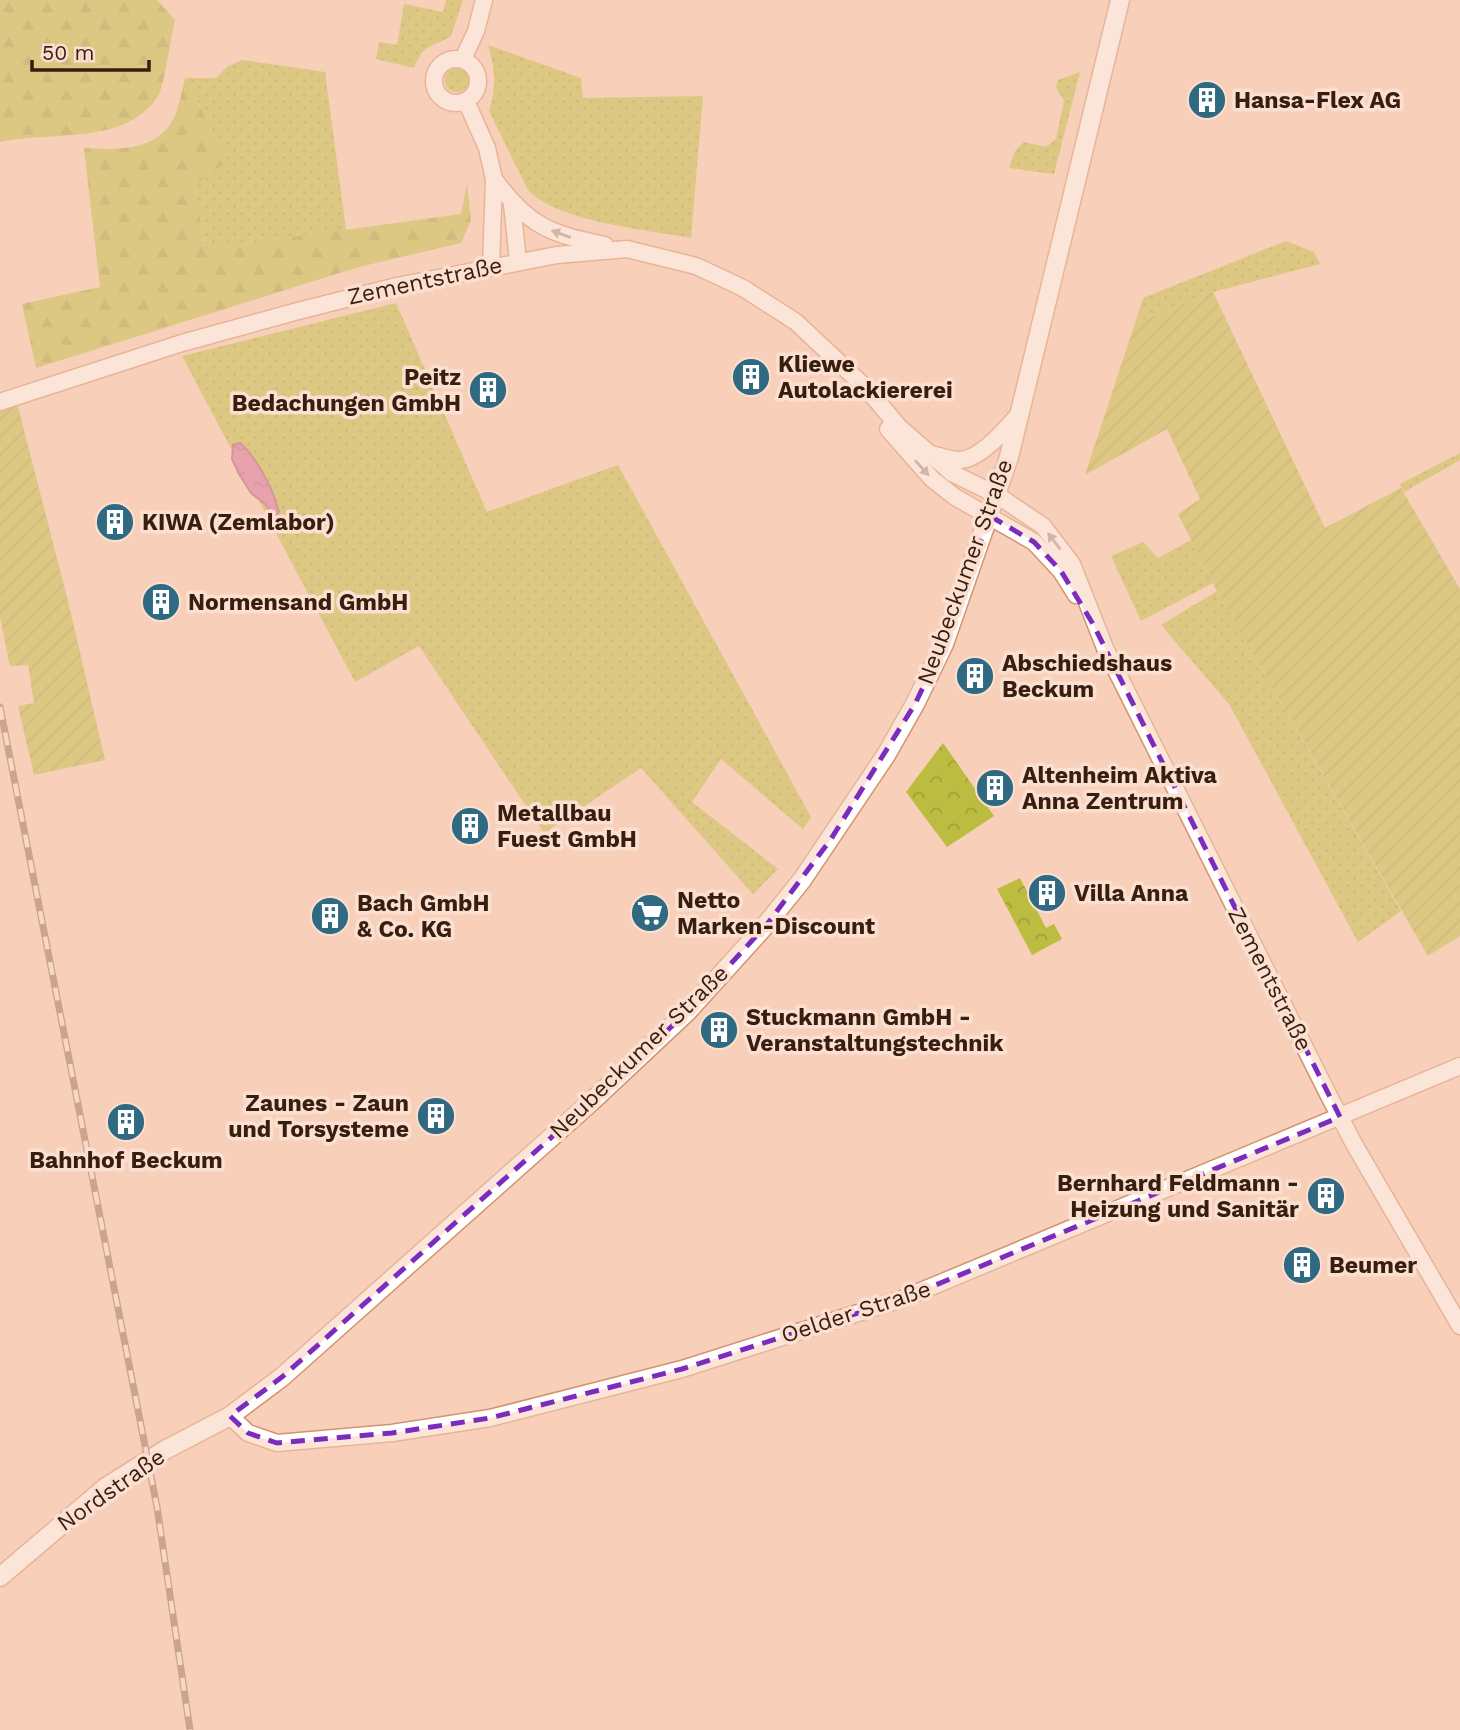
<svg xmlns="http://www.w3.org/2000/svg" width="1460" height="1730" font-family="'Work Sans',sans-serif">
	<defs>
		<pattern id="grass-dots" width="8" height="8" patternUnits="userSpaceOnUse" patternTransform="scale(1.75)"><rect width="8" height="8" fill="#bbbc40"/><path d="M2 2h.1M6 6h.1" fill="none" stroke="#a1a137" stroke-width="1.8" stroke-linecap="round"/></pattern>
		<pattern id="forest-firs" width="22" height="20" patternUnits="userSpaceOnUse" patternTransform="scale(1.75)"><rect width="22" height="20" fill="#bbbc40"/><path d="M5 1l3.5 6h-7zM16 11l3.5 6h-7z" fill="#a1a137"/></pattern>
		<pattern id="park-crowns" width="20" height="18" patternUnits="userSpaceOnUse" patternTransform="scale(1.75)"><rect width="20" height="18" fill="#bbbc40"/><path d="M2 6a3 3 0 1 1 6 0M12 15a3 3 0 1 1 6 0" fill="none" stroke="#a1a137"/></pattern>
		<pattern id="garden-furrows" width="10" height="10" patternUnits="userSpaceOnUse" patternTransform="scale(1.75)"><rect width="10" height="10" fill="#bbbc40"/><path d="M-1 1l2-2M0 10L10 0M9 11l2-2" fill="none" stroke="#a1a137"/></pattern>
		<pattern id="water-ripples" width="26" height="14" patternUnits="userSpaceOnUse" patternTransform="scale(1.75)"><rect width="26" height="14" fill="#d56aa1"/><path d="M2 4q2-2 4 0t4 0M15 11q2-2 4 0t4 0" fill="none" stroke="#ae5782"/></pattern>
	</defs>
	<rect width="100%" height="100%" fill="#f8cfb9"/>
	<g fill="url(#grass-dots)">
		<path d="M446,0h17l-12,36c-21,13 -26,6 -37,32l-38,-9 3,-17 18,3 7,-41 39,8z"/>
		<path d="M488,45l93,33 2,20 120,-2 -12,142c-42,-8 -140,-17 -164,-50l-38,-77c8,-25 6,-42 -1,-66z"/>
		<path d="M242,60l83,12 21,158 -141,19 -10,-63 33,-25 -43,-83h31l11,-11z"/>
		<circle cx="457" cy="80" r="12"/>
		<path d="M1080,72l-26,102 -45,-6 6,-17 9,-9 22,5 10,-8 8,-38 -8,-14 2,-7z"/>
		<path d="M1286,241l28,11 6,12 -107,28 -78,31 8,-25z"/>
		<path d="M396,303l91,209 131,-47 193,352 -8,12 -82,-70 -29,43 86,67 -25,25 -112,-126 -97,65 -125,-187 -64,36 -173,-326z"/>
		<path d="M1460,453v7l-56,32 -4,-8z"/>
		<path d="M1191,540l22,43 -72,38 -30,-65 32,-14 15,16z"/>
		<path d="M1217,591l184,320 -43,31 -129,-238 -68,-79z"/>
	</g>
	<g fill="url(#forest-firs)">
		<path d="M0,0h157l18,20c-4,16 -10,61 -16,74 -29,52 -110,37 -159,48z"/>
		<path d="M185,78l43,83 -33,25 10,63 256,-35 6,-30 4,36 -10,23 -102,24 -323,101 -14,-64 78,-17 -16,-139c33,2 76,4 91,-33 5,-11 7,-25 10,-37z"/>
	</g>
	<g fill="url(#park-crowns)">
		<path d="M943,743l51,73 -47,31 -41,-55z"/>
		<path d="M1020,878l26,50 8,-4 8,15 -30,16 -35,-66z"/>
	</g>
	<g fill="url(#garden-furrows)">
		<path d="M1213,292l112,236 76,-40 59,101v347l-32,20 -209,-361 -41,-81 22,-15 -33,-70 -82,46 50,-152z"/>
		<path d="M17,403l52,202 36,155 -71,15 -16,-69 16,-3 -6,-38 -18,1 -10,-49v-208z"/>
	</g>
	<path fill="url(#water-ripples)" stroke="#a65375" stroke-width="2" d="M240,443c12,10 22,28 29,42 5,8 6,18 10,26l-3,7 -3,-1 -7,-12 -15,-12 -12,-19 -7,-15 1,-14z"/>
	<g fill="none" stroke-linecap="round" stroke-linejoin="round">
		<g stroke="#d49370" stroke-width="19">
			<g id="tertiary">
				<path d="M463,59l13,-28 8,-31"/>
				<circle cx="456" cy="81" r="22"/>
				<path d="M466,101l21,47 7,31 -3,87"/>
				<path d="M494,179c34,47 56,55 111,66"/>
				<path d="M512,204l6,57"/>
				<path d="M0,402l182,-59 116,-32 99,-25 160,-31 70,-6 69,17 47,22 53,34 70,66 33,39 53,46 45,22 46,31 29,38 33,84 223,446 26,50 106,182"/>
				<path d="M888,429l44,50 23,18 79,45 27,29 15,24"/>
				<path d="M931,454c9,2 19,6 28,6 22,0 48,-33 62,-48"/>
				<path d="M230,1416l18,17 29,10 115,-10 98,-15 192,-49 220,-70 558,-233"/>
			</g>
		</g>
		<g stroke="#d49370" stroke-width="21">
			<path id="secondary" d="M0,1577l106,-90 59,-37 65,-34 52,-39 309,-275 96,-90 77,-85 38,-47 84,-125 29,-51 29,-60 65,-187 111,-457"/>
		</g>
		<use href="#tertiary" stroke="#fff" stroke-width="16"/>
		<use href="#secondary" stroke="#fff" stroke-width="18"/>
		<g stroke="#91715e" stroke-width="7">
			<path id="rail" d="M0,707l157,800 33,223"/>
		</g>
		<use href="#rail" stroke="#fbdfd0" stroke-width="4.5" stroke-dasharray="13" stroke-linecap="butt"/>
	</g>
	<defs><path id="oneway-solid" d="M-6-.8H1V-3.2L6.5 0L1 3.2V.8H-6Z" transform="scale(1.75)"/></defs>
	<g fill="#a59a93">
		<use href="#oneway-solid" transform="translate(561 234) rotate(-160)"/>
		<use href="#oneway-solid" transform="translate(922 468) rotate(48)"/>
		<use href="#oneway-solid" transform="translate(1054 541) rotate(-127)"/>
	</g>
	<path d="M0 0H1460V1730H0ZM990,516l44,26 27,29 32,53 247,493 -438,182 -220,70 -192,49 -98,15 -115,10 -29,-10 -18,-17 52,-39 309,-275 96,-90 81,-89 63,-84 84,-135 29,-60z" fill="#f8cfb9" fill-opacity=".55" fill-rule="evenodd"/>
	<path fill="none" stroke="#7b2cbf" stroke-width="5" stroke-dasharray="14 9" stroke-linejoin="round" d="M990,516l44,26 27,29 32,53 247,493 -438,182 -220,70 -192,49 -98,15 -115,10 -29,-10 -18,-17 52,-39 309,-275 96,-90 81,-89 63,-84 84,-135 29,-60z"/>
	<defs>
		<g id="building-disc" transform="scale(2.0125)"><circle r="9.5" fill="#306982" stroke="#fbdfd0"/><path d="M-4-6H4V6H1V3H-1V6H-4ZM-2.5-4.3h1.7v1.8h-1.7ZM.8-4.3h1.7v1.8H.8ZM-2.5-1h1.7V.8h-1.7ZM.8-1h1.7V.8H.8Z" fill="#fff"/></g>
		<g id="supermarket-disc" transform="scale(2.0125)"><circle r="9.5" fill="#306982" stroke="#fbdfd0"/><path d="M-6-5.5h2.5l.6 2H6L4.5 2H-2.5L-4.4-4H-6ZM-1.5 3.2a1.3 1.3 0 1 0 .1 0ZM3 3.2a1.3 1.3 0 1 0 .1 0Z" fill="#fff"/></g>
	</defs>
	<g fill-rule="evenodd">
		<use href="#building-disc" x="1207" y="100"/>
		<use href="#building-disc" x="751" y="377"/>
		<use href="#building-disc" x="488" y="390"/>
		<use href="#building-disc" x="115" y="522"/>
		<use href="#building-disc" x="161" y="602"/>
		<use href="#building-disc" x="975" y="676"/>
		<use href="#building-disc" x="995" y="788"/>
		<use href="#building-disc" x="470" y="826"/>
		<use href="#building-disc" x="1047" y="893"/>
		<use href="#supermarket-disc" x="650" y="913"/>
		<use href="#building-disc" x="330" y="916"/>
		<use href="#building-disc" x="719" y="1030"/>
		<use href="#building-disc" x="436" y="1116"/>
		<use href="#building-disc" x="126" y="1122"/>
		<use href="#building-disc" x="1326" y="1196"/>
		<use href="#building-disc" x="1302" y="1265"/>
	</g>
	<g text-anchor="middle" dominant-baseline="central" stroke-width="7" stroke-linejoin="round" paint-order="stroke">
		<g font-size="23" font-weight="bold" fill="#371e0f" stroke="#fbdfd0" text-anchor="start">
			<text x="1234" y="100">Hansa-Flex AG</text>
			<text x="778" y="364">Kliewe<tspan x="778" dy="26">Autolackiererei</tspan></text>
			<text x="461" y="377" text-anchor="end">Peitz<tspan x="461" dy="26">Bedachungen GmbH</tspan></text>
			<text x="142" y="522">KIWA (Zemlabor)</text>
			<text x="188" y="602">Normensand GmbH</text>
			<text x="1002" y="663">Abschiedshaus<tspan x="1002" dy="26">Beckum</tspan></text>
			<text x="1022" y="775">Altenheim Aktiva<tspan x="1022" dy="26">Anna Zentrum</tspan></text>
			<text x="497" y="813">Metallbau<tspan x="497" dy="26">Fuest GmbH</tspan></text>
			<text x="1074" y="893">Villa Anna</text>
			<text x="677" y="900">Netto<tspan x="677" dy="26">Marken-Discount</tspan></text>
			<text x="357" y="903">Bach GmbH<tspan x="357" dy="26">&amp; Co. KG</tspan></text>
			<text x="746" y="1017">Stuckmann GmbH -<tspan x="746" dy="26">Veranstaltungstechnik</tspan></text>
			<text x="409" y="1103" text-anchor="end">Zaunes - Zaun<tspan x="409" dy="26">und Torsysteme</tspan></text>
			<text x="126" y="1160" text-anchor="middle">Bahnhof Beckum</text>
			<text x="1299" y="1183" text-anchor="end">Bernhard Feldmann -<tspan x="1299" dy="26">Heizung und Sanitär</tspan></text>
			<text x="1329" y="1265">Beumer</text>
		</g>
		<g font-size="23" fill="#371e0f" stroke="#fbdfd0">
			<text transform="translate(425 281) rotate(-12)">Zementstraße</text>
			<text transform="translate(965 572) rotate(-70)">Neubeckumer Straße</text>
			<text transform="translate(1270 979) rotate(63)">Zementstraße</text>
			<text transform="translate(639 1052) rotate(-44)">Neubeckumer Straße</text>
			<text transform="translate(856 1312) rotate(-18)">Oelder Straße</text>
			<text transform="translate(111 1490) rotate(-35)">Nordstraße</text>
		</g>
	</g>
	<path d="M32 60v10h117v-10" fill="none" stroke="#371e0f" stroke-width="3.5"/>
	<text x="42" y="60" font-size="21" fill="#371e0f" stroke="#fbdfd0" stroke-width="5" paint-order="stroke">50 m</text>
</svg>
